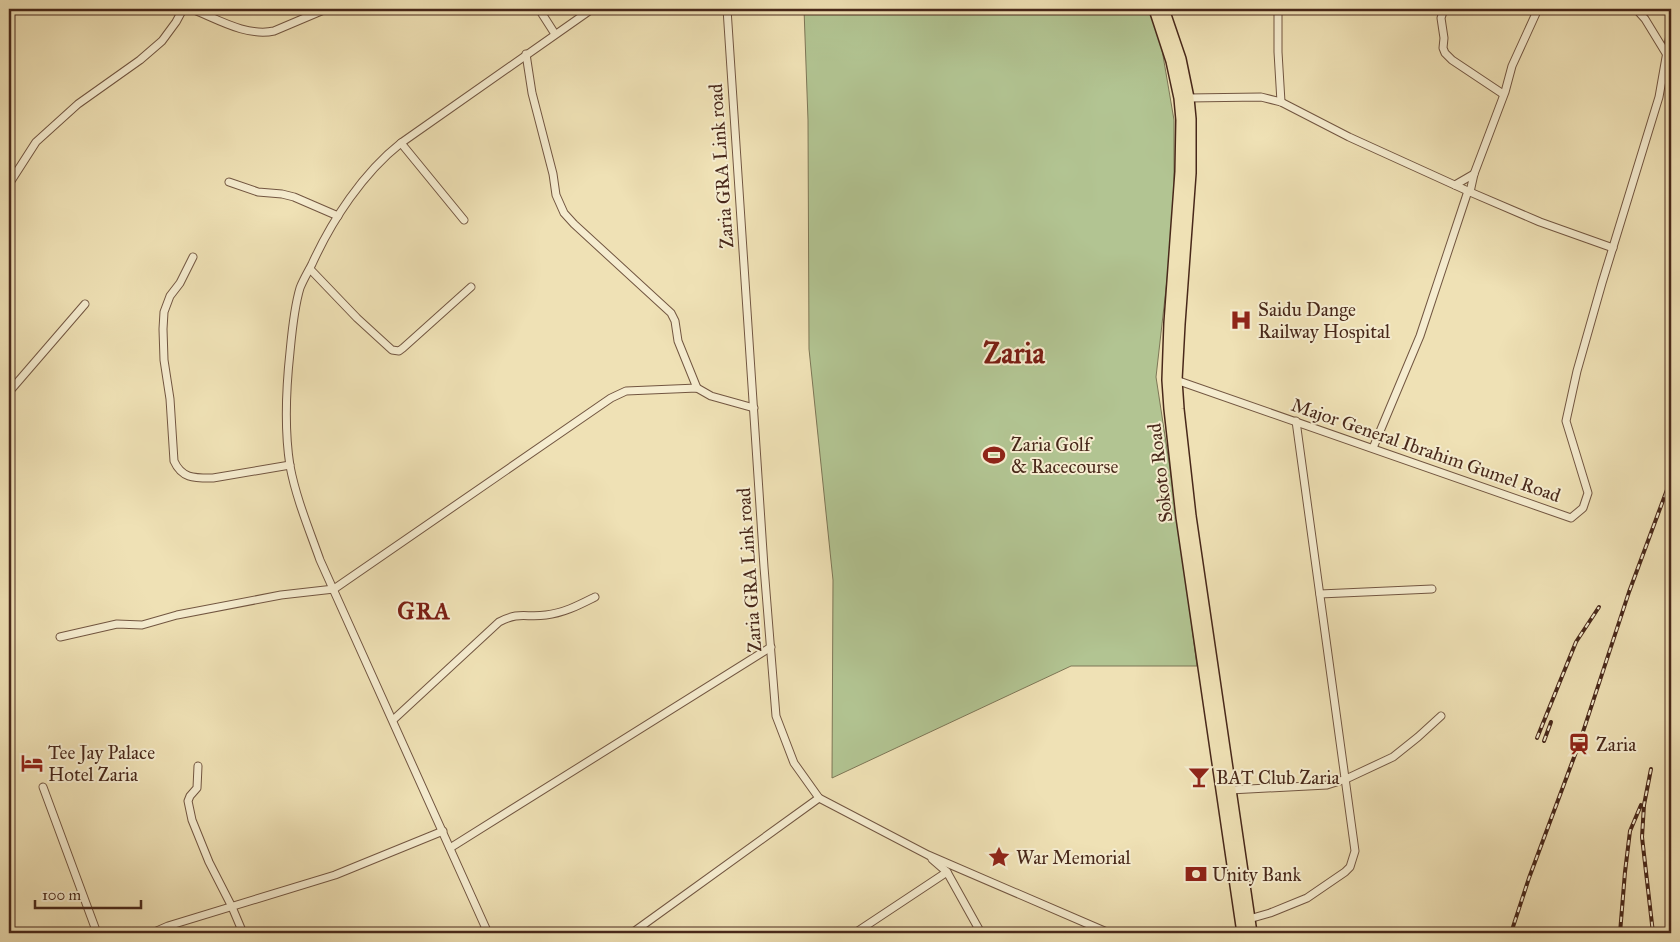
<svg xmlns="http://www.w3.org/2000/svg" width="1680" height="942" font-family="'IM FELL Great Primer',serif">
	<rect width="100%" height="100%" fill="#efe1b5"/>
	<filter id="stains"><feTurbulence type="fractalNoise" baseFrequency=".004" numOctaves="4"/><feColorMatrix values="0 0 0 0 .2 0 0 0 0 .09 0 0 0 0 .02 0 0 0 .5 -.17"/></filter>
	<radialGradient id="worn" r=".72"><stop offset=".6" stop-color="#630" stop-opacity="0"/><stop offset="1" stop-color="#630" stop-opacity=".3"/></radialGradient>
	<path fill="#b2c492" stroke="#7d7656" d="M804,9h344l12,29 14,82v98l-18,159 24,157 17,132h-126l-239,112 1,-198 -24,-231 -1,-229z"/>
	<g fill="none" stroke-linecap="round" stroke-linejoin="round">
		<g stroke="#725641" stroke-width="9">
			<g id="minor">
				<path d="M192,9c25,10 55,28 82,22l52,-22"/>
				<path d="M539,9l16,25"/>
				<path d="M727,9l37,558 12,149 18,47 25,35 109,57 181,78"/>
				<path d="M1278,9v43l3,50"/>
				<path d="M1444,9l-3,9 3,20 -1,10 2,5 7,7 51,34"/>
				<path d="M1636,9l9,10 22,36"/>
				<path d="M526,54l6,39 21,81 3,21 8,18 10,11 97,89 4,8 3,20 19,47"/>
				<path d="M1188,98l73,-1 20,5 68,35 121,55 70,30 73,26"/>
				<path d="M401,143l63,77"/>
				<path d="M229,182l29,10 24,2 12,3 44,19"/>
				<path d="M9,184l27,-42 42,-38 62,-44 22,-19 14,-19 7,-13"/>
				<path d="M1455,185l19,-11"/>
				<path d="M1470,192l4,-18 31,-82 7,-26 26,-57"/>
				<path d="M193,257l-13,26 -10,13 -6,16 -1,17 1,31 6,39 4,62c8,18 21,17 39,17l77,-13"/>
				<path d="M310,269l47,49 35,32 7,1 4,-3 68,-61"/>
				<path d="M1176,380l395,138 12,-10 5,-15 -22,-72 11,-50 25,-88 57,-186 12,-68"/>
				<path d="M9,392l76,-88"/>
				<path d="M1373,448l47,-112 48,-145"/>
				<path d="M1320,594l112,-5"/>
				<path d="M60,637l57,-13 25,1 35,-10 104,-20 53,-6 277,-191 15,-7 71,-3 14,8 43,12"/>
				<path d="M393,720l106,-98c21,-11 27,-4 47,-7 18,-2 33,-10 49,-18"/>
				<path d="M198,766l-1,22 -7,8 -2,5 4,19 17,42 23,45 11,26"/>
				<path d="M43,787l54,146"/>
				<path d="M1230,790l97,-5 19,-6 47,-22 25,-20 23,-21"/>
				<path d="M450,848l321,-201"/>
				<path d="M932,859l15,13 34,61"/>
				<path d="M1249,919l21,-6 37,-15 38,-26 5,-5 5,-16 -59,-430"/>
				<path d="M152,933l16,-7 167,-51 108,-44"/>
				<path d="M488,933l-168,-373c-11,-31 -24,-62 -30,-94 -6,-38 -4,-77 0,-114 2,-21 4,-44 10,-64 3,-8 8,-16 12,-24 20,-44 51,-91 89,-121l191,-134"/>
				<path d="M632,933l187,-135"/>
				<path d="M855,933l92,-61"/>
			</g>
		</g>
		<g stroke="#48281a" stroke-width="14">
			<g id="primary">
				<path d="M1155,9l17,52 8,37 2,22 -1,52 -11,151 -2,57 2,29 12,108 61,416"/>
				<path d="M1163,9l17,50 8,39 2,21v54l-11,151 -3,56 2,29 12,107 61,417"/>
			</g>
		</g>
		<use href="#minor" stroke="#f5eccf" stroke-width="7"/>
		<use href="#primary" stroke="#efe1b5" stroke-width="11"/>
		<g stroke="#48281a" stroke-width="4">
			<g id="rail">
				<path d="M1537,738l39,-96 23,-35"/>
				<path d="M1544,741l7,-19"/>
				<path d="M1651,769l-7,36 -2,32 11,96"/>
				<path d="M1511,933l18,-55 50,-134 50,-152 42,-113"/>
				<path d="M1620,933l5,-61 5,-41 11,-26"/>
			</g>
		</g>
		<use href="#rail" stroke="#f5eccf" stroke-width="2" stroke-dasharray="5.5" stroke-linecap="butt"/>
	</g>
	<defs>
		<g id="hospital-bare" transform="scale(1.725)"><path d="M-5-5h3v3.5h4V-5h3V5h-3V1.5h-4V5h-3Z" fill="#8f2418" stroke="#f5eccf" stroke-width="2.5" paint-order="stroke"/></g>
		<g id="stadium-bare" transform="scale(1.725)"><path d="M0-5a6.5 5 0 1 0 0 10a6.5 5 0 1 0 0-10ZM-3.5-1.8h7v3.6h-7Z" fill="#8f2418" stroke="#f5eccf" stroke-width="2.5" paint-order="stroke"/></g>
		<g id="station-bare" transform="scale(1.725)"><path d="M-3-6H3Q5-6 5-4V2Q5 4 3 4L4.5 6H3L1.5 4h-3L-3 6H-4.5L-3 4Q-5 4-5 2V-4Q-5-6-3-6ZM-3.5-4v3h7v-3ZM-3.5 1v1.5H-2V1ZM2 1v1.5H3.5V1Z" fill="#8f2418" stroke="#f5eccf" stroke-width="2.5" paint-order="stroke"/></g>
		<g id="hotel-bare" transform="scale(1.725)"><path d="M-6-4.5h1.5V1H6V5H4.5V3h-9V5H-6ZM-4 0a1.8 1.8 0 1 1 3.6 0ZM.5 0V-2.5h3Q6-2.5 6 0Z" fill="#8f2418" stroke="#f5eccf" stroke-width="2.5" paint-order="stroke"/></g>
		<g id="bar-bare" transform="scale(1.725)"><path d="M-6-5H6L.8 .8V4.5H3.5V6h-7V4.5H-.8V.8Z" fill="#8f2418" stroke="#f5eccf" stroke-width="2.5" paint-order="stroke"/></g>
		<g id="sight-bare" transform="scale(1.725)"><path d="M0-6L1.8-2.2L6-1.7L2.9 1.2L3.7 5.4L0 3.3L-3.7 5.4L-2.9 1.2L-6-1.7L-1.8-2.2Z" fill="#8f2418" stroke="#f5eccf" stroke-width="2.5" paint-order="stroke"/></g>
		<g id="bank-bare" transform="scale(1.725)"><path d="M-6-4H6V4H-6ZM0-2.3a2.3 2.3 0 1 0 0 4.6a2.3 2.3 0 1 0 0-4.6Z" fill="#8f2418" stroke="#f5eccf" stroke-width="2.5" paint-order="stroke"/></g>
	</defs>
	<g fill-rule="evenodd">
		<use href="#hospital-bare" x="1241" y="320"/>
		<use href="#stadium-bare" x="994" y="455"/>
		<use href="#station-bare" x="1579" y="744"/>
		<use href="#hotel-bare" x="32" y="763"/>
		<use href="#bar-bare" x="1199" y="777"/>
		<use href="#sight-bare" x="999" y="857"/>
		<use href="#bank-bare" x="1196" y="874"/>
	</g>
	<g text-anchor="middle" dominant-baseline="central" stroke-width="4" stroke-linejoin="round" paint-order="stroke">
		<g font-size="19" fill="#48281a" stroke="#f5eccf">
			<text transform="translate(721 166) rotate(-94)">Zaria GRA Link road</text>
			<text transform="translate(1426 450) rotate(19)">Major General Ibrahim Gumel Road</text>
			<text transform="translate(1160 473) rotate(-97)">Sokoto Road</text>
			<text transform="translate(749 570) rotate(-94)">Zaria GRA Link road</text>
		</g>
		<g font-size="19" fill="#48281a" stroke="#f5eccf" text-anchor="start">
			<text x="1258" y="309">Saidu Dange<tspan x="1258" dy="22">Railway Hospital</tspan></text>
			<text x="1011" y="444">Zaria Golf<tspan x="1011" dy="22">&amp; Racecourse</tspan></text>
			<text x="1596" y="744">Zaria</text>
			<text x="48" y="752">Tee Jay Palace<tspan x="48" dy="22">Hotel Zaria</tspan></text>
			<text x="1216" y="777">BAT Club Zaria</text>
			<text x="1016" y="857">War Memorial</text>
			<text x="1212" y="874">Unity Bank</text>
		</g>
		<g font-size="24" font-weight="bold" letter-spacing="1" fill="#7a1f14" stroke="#f5eccf">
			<text x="424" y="611">GRA</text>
		</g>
		<g font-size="29" font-weight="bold" fill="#7a1f14" stroke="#f5eccf">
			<text x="1014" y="353">Zaria</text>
		</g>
	</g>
	<rect width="1680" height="942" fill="none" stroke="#efe1b5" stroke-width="30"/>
	<rect x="10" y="10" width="1660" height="922" fill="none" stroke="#48281a" stroke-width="2.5"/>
	<rect x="15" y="15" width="1650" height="912" fill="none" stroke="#48281a"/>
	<path d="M35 900v8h106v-8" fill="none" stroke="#48281a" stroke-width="2.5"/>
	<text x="42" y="900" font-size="15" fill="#48281a" stroke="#f5eccf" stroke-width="4" paint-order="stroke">100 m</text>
	<rect width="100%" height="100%" filter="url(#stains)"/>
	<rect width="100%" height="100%" fill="url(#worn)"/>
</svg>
